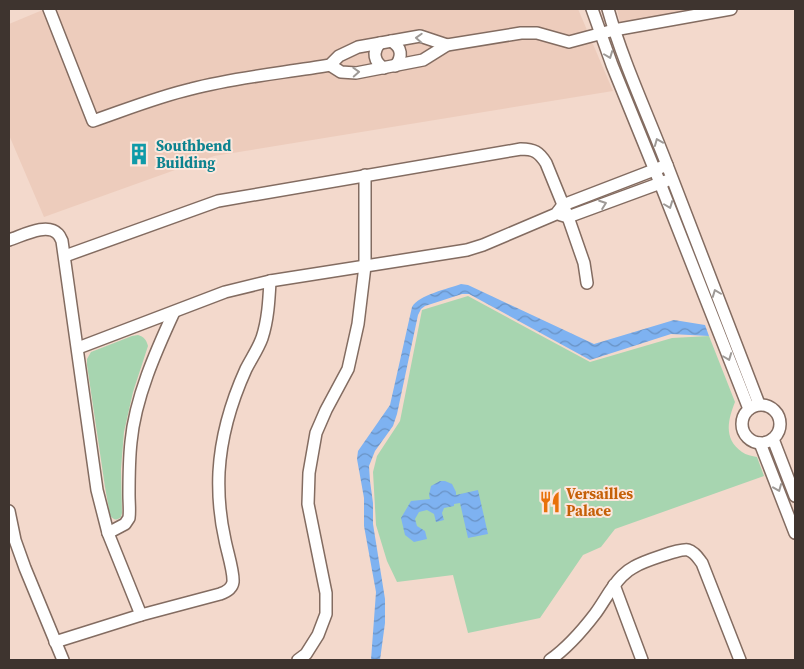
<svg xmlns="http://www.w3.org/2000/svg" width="804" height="669" font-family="'Source Serif 4',serif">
	<defs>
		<pattern id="water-waves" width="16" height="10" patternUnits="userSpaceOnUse" patternTransform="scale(1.25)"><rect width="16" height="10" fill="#7eb2f1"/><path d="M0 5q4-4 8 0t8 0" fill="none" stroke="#6992c4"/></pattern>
	</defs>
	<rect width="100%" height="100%" fill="#f3d9cc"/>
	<g fill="#edccbc">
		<path d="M45,9h533l35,82 -399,65 -170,61 -35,-82v-111z"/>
		<path d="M617,9h81l-58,14 -20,-1z"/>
	</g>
	<g fill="#a7d5b0">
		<path d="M468,296l122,66 82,-24 37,-2 26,66c-7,18 -12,37 7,50 4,3 10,4 15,5l7,19 -149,53 -14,18 -18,8 -43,63 -72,15 -15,-58 -56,7 -10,-21 -11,-36 -3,-53 4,-16 23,-35 22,-111z"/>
		<path d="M138,335c6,2 8,4 10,11l-15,46 -9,40 -3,37 1,44 -1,4c-4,4 -8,3 -11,-2l-5,-28 -18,-122v-6l4,-7 41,-16z"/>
	</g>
	<g fill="url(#water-waves)">
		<path d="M461,284l7,1 126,59 80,-24 31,5 4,11 -38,-2 -81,26 -121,-66h-7l-37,12 -4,3 -3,6 -21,99 -4,12 -18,25 -6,15 1,15 3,22v21l12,75v24l-5,37h-9l5,-68 -12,-66v-28l-7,-39 1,-8 32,-46 22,-98c7,-12 35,-18 49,-23z"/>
		<path d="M440,481h5l7,3 4,8v3l22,-5 10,44 -20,4 -8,-35 -6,1v2l-10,2 -2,5 2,7 -8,2 -2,-8 -7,-4 -8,2 -4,7 2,7 8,5 2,8 -13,3 -9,-7 -4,-17 10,-17 19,-2 -1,-4 2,-9z"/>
	</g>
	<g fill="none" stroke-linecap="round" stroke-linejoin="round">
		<g stroke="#836c61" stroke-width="14">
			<g id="minor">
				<path d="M49,9l44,112c32,-11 64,-24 98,-32 45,-12 93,-16 139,-24l9,-9 19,-9 62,-11 27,9"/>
				<path d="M592,9l20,56 48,118 89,226"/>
				<path d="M608,9c15,53 39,104 59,156 31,80 61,160 92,239"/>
				<path d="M391,41c11,6 12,16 4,25"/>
				<path d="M380,43c-8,9 -6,19 4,25"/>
				<path d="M330,65l11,7 15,1 67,-13 24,-15 74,-12h16l32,9 45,-12 117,-21"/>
				<path d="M561,215l7,2 98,-36"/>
				<path d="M9,240c13,-4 38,-18 49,-6 2,2 3,5 4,7l35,249 11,43 33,82"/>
				<path d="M65,256l153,-55 303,-52c13,0 18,3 25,14l22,54 16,46 3,20"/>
				<path d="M78,348l147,-56 45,-11 197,-31 16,-5 73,-31 7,-9 104,-40"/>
				<circle cx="761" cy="424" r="19"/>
				<path d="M773,439l22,57"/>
				<path d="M760,443l35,90"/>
				<path d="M9,511l6,29 10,28 38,92"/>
				<path d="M108,533l17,-9 4,-6c1,-7 0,-15 0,-23 0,-18 0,-35 2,-53 4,-44 25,-91 43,-130"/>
				<path d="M614,585l28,75"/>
				<path d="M55,642l86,-27 79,-21c6,-2 12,-5 13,-12 1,-10 -6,-31 -8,-42 -5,-22 -7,-45 -6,-68 2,-36 12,-70 27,-103 5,-10 12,-20 16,-31 6,-18 7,-38 8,-57"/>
				<path d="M298,660l8,-6 12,-19 8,-21v-21l-18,-89 1,-31 7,-40 10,-23 22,-41 10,-45 7,-58v-91"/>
				<path d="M550,660c17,-12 32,-29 45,-46 9,-12 16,-27 27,-38 3,-3 8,-7 12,-9 8,-5 47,-19 54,-17 7,2 10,8 14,13l38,97"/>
			</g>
		</g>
		<use href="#minor" stroke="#fff" stroke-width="11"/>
	</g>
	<defs><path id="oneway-chevron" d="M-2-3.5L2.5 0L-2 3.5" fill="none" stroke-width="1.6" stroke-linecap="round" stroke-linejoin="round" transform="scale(1.25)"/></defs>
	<g stroke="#9e9a97">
		<use href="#oneway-chevron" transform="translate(419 38) rotate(-177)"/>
		<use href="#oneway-chevron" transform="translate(609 55) rotate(69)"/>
		<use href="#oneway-chevron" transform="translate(356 72) rotate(-3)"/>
		<use href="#oneway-chevron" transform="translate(658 142) rotate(-112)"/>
		<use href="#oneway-chevron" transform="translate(603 204) rotate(-20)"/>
		<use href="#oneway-chevron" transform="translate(669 205) rotate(69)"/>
		<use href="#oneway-chevron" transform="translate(716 293) rotate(-111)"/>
		<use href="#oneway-chevron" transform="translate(728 357) rotate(69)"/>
		<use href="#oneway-chevron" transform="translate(778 488) rotate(68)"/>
	</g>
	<defs>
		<g id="building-bare" transform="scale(1.725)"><path d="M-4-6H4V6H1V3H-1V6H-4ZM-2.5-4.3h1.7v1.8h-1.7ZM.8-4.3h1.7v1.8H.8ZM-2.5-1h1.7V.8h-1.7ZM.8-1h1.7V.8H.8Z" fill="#0f9aa8" stroke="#fce7dd" stroke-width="2.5" paint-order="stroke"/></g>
		<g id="restaurant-bare" transform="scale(1.725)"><path d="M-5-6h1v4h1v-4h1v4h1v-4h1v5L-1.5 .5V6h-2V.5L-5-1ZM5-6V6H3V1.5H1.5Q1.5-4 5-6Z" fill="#e8710a" stroke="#fce7dd" stroke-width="2.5" paint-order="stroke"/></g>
	</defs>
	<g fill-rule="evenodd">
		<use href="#building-bare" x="139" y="154"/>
		<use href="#restaurant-bare" x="550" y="502"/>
	</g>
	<g text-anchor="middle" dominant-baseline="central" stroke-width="4" stroke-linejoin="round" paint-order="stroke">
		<g font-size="15" font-weight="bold" fill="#0d838f" stroke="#fce7dd" text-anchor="start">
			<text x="156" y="145">Southbend<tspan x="156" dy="17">Building</tspan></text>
		</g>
		<g font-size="15" font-weight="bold" fill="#c56008" stroke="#fce7dd" text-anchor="start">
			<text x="566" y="493">Versailles<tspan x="566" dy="17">Palace</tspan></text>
		</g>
	</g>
	<rect width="804" height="669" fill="none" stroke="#3e342f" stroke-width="20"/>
</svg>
